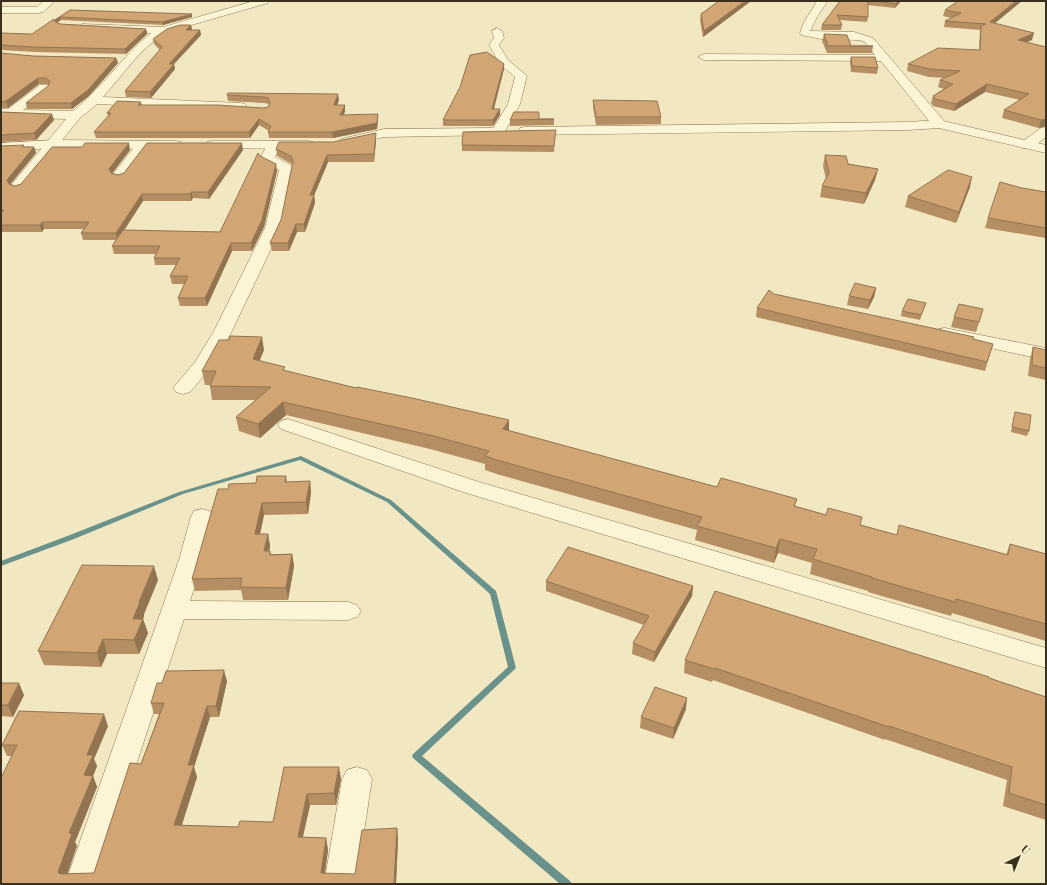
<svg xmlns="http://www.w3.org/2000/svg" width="1047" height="885" font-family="'Playfair Display',serif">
	<rect width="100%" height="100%" fill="#f1e8c1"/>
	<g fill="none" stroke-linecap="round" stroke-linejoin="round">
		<path fill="#6a928c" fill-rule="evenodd" d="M301,456l90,44 105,91 20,77 -94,88 148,125 2,3h-12l-147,-126 -1,-2 1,-2 95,-87 -18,-73 -103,-92 -87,-42 -117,34 -109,45 -73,27v-5l69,-26 109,-43z"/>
		<g stroke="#8c7957" stroke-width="1">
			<g id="minor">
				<path d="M44,1h11l-12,11 -4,1h-38v-6h36z"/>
				<path d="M254,1h16l-2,2 -101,29c-26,15 -44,43 -64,65l138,6 4,1 2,3 -2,3 -4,1 -144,-7 -17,14 -58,72 -5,1 -5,-1 -2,-3 2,-3 54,-65 -65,-2v-8h7l32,-24h8l2,3 -2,3 -25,19 50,1c29,-23 49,-54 78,-78l-65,-4 -5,-3 1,-2 81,3z"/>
				<path d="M814,1l13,1 -10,15 -7,14 44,1 19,6 71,83 1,3 -1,3h-10l-53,-66 -177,-1 -6,-3 6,-3 171,1 -10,-13 -6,-2 -38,-1 -20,-4 -1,-2 4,-11 12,-19z"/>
				<path d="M497,28l5,3 2,7 -5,7 9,15 19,16 -7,28 -17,31h-10l-2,-3 17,-28 7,-27 -15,-13 -11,-19 5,-7 -2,-7z"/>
				<path d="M1046,127v10l-14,11h-10l-2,-3 2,-3 19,-14z"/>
				<path d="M143,141l5,1 2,3 -26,34 -5,1 -5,-1 -2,-3 2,-3 24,-31z"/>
				<path d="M274,141l5,1 2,3 -6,12 16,8 2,3 -12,60 -49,103 -19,34 -23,27 -7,2 -7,-2 -3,-4 22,-26 19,-31 51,-103 14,-58 -17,-9 -2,-3 9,-16z"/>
				<path d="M945,328l101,20v12l-107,-23 -3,-4 3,-4z"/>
				<path d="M288,419l191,63 567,166v20l-583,-176 -182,-63 -3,-4 3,-4z"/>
				<path d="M202,509l8,2 3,5 -10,44 -13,41 158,1 9,3 4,6 -4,6 -9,3 -164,-1 -87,265h-32l114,-324 12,-44 3,-5z"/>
				<path d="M357,767l10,3 5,9 -16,105h-32l18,-105 5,-9z"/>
			</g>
		</g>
		<g stroke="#8c7957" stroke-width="1">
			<g id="tertiary">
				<path d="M939,120l107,25v8l-107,-25 -31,2 -383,5 -5,-1 -2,-3 2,-3 5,-1 383,-5z"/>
				<path d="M492,128l5,1 2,3 -2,3 -113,2 -38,9 -5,-1 -2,-3 2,-3 43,-10z"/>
				<path d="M54,140l122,1 5,1 2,3 -2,3 -5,1 -122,-1 -53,3v-8z"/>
				<path d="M212,141h96l5,1 2,3 -2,3 -5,1 -101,-1 -2,-3 2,-3z"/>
			</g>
		</g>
		<use href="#minor" fill="#fbf4d5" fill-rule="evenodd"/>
		<use href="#tertiary" fill="#fbf4d5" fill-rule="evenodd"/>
	</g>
	<g fill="#b58e64">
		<path d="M719,1h32l-48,36 -3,-17 1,-6z"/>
		<path d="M840,1h61l-6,7 -27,-3v12l-1,5 -28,-2 3,5 -1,5h-20l1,-5z"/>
		<path d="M958,1l37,22 37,17 -5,2 19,84 -7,2 -37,-10 2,-8 16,-10 -35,-8 -31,19 -21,-5 -2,-3 2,-7 11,-7 -6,-2 2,-7 5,-2 -16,-1 -22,-6 1,-7 71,-14 1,-20 -36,-3 1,-6 6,-3 -8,-2 2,-6z"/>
		<path d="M70,10l122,7 -29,8 -102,-5 -4,3 3,1 86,5 1,5 -21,20 -91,-2 -34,-2v-17l31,1 22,-13 2,1 -1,-2z"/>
		<path d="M191,25l1,5h8l1,5 -27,29 1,5 -24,29 -25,-1 -1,-6 35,-41 -6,-6 -1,-5z"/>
		<path d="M824,34l27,12h22l-1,7h-45l-5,-12z"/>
		<path d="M1,53l32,3 83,2 2,5 -29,33 -17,13h-45l-1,-6 22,-17 1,-2h-10l-31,24h-7z"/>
		<path d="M851,57l27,11 -1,6 -26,-2 -1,-10z"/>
		<path d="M504,64v5l-10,40 6,6 -7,11h-50v-6z"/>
		<path d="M227,95l112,5 -2,5h8v6l-1,4 34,5 -1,9 -44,9h-64l-1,-6 1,-1 -10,-6 -9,13h-154l-2,-6 14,-16 -1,-3 34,-11 1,3 121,3 5,-1 1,-3 -5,-1 -36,-2z"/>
		<path d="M593,100l68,17v7l-65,1 -3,-18z"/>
		<path d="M1,112l53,8 -18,20 -35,2z"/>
		<path d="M554,119v6l-44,1v-6z"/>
		<path d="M555,136l-1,16 -92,-1v-6z"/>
		<path d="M376,140l-2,22h-46l-14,33 1,8 -10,29h-8l-8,19h-17l-2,-8 11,-23 12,-55 -1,-1 -15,-8 -1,-7 57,-7z"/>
		<path d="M1,146l33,1 2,6 -26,31 5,2 6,-2 109,-34 -18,23 6,2 125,-25 -34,49 -16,-1 -2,3h-48l-19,30 96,1 40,-76 17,15 -13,56 -12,24h-20l-25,55h-27l-2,-8 7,-14h-13l-2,-8 6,-11h-21l-1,-7 2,-4h-42l-2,-8 4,-6h-33l-2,-7 3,-4h-40l-2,3h-41z"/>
		<path d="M825,155l23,9 30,5 -3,11 -11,24 -44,-7 2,-11 4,-7 -3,-13z"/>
		<path d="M970,187l-14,36 -51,-16 3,-11z"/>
		<path d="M1022,188l24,4v46l-61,-10 3,-10z"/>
		<path d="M876,288l-2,9 -6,12 -21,-4 2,-9z"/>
		<path d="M774,294l219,50 -8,27 -229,-54 1,-9z"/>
		<path d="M926,303l-6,17 -19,-4 1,-5z"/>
		<path d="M983,309l-7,23 -25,-5 3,-10z"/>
		<path d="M1033,347l13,3v30l-18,-4 2,-17z"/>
		<path d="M264,350l-5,11 27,10 70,17 153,32v11l208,56 80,12 -2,7 102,29 109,20 4,-11 36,10v87l-94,-28 -1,3 -83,-24v-1l-58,-17 2,-11 -34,-10 -4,10 -79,-23 2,-10 -197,-55 -15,-5v-6l-55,-15 -144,-34 -26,23 -21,-7 -3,-14 20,-17h-44l-2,-14v-1h-5l-3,-14z"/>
		<path d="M1015,412l14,19 -2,5 -16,-4z"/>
		<path d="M286,476l1,6 23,-1 1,12 -3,21 -44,1 -4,19h8l2,12 -1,5h1l1,3h21l2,12 -6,34h-45l-2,-10 -46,1 -3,-12 36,-90 28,-6z"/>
		<path d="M158,580l-14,34v2l-1,3 5,14 -9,21h-32l-6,13 -57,-2 -6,-14z"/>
		<path d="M546,581l147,5 -1,10 -38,66 -22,-8 1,-11 11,-18 -98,-34z"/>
		<path d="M685,660l304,18 57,19v123l-43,-14 4,-26 -122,-41v1l-172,-60 -1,2 -28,-9z"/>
		<path d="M227,681l-8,36h-9l-16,50 3,10 -15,48 56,2 35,-5 11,-55 57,12 -5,26h-26l-7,32 23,1 2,12 -3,24h30l42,-46 1,12 -2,44h-395l11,-128h-5l-5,-11 106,-19 -14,33 3,7 -4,10 4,11 -22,55 2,4 -10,28 27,-1 47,-109 18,-50h-5l-3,-11z"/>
		<path d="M1,683l23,12 -11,22 -12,-1z"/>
		<path d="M686,709l-13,30 -33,-11 1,-11z"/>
	</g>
	<g fill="#937451">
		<path d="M745,1h6l-48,36 1,-6z"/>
		<path d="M898,1h3l-6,7 1,-4z"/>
		<path d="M1016,1h6l-34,28 2,-7z"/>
		<path d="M192,14v3l-29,8 -1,-3z"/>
		<path d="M60,17l1,3 -5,3 -1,-3z"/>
		<path d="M191,25l1,5h-6z"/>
		<path d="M146,29l1,5 -21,20 -1,-5z"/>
		<path d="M200,30l1,5 -27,29 1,5 -24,29 -1,-6 19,-28z"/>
		<path d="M1034,33l-2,7 -16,6 2,-6z"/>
		<path d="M116,58l2,5 -29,33 -17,13 -1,-6z"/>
		<path d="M504,64v5l-12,46v-6z"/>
		<path d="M38,78l1,6 -31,24 -2,-7z"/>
		<path d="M987,84l-2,8 -31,19 2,-7z"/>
		<path d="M338,94l1,6 -4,11 -1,-6z"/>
		<path d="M345,105v6l-4,10 -1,-6z"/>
		<path d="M500,109v6l-7,11v-6z"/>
		<path d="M52,114l2,6 -18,20 -2,-7z"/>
		<path d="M378,114v6l-1,9 -44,9 -1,-6z"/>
		<path d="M259,119v6l-9,13 -1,-6z"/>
		<path d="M1046,119v7l-7,2 2,-8z"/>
		<path d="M376,133v7l-2,22v-8z"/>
		<path d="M129,143l1,7 -19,25 -2,-6z"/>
		<path d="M242,143l1,7 -34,49 -1,-7z"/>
		<path d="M34,147l2,6 -27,33 -2,-6z"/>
		<path d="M327,155l1,7 -17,41 -1,-8z"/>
		<path d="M276,164l1,7 -13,56 -12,24 -1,-8z"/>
		<path d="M878,169l-3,11 -11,24 2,-11z"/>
		<path d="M972,177l-2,10 -14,36 3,-11z"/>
		<path d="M191,192l2,6 -2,3 -1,-7z"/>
		<path d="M142,194l1,7 -26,39 -1,-7z"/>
		<path d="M314,195l1,8 -10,29 -1,-8z"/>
		<path d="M42,222l2,7 -2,3 -2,-7z"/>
		<path d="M296,224l1,8 -8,19 -1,-8z"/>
		<path d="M231,243l1,8 -25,55 -2,-8z"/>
		<path d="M876,288l-2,9 -6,12 2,-9z"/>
		<path d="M262,337l2,13 -9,22 -2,-13z"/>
		<path d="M283,402l3,13 -26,23 -2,-14z"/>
		<path d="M509,420v14l-6,-5z"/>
		<path d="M310,481l1,12 -3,21 -2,-12z"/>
		<path d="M262,503l2,12 -7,32 -2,-13z"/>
		<path d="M268,534l2,12 -3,18 -3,-13z"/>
		<path d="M780,539l-2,14 -4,10 2,-15z"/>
		<path d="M292,554l2,12 -6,34 -2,-12z"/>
		<path d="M154,566l4,14 -14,34v2l-7,17 -4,-14 6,-17z"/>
		<path d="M693,586l-1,10 -38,66 1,-10z"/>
		<path d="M143,619l5,14 -9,21 -5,-14z"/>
		<path d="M103,639l4,15 -6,13 -4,-14z"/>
		<path d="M224,670l3,11 -8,36 -3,-11z"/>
		<path d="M19,683l5,12 -11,22 -5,-12z"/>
		<path d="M687,698l-1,11 -13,30 1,-11z"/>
		<path d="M207,706l3,11 -16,50 3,10 -19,59 -4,-11 14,-60z"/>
		<path d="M104,714l4,12 -14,33 3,7 -4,10 4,11 -22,55 2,4 -13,38 -6,-12 11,-39 15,-58 3,-20z"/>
		<path d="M339,767l2,12 -5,26 -2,-12z"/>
		<path d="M307,794l3,11 -10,43 -2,-11z"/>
		<path d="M397,828l1,12 -2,44h-2z"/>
		<path d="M326,838l2,12 -5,34 -2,-11z"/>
	</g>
	<g fill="#d2a574" stroke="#937451">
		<path d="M719,1h26l-41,30 -3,-17z"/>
		<path d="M840,1h28v16l-31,-2 5,10h-20z"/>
		<path d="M876,1h22l-2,3z"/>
		<path d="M958,1h58l-26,21 44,11 -16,7 28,7v72l-5,1 -37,-10 25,-16 -42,-10 -31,20 -21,-5 -2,-3 20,-12 -13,-4 20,-9 -30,-2 -22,-5 30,-16 42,2 1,-24 5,-2 -41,-3 16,-8 -16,-3z"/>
		<path d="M70,10l122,4 -30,8 -102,-5 -5,3z"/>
		<path d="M54,19v2l6,3 86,5 -21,20 -91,-2 -33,-2v-12l31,1z"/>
		<path d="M180,25h11l-5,5h14l-31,34h5l-24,28 -25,-1 37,-44 -9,-8 14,-10z"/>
		<path d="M824,34l23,1 4,11h22h-45z"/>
		<path d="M487,52l17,12 -12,45h8l-7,11h-50l17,-33 10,-32z"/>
		<path d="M1,53l32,3 83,2 -28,32 -17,13h-45l22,-17 2,-5 -4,-3h-8l-32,23 -5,1z"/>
		<path d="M851,57h24l3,11 -26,-2z"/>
		<path d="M228,93l110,1 -4,11h11l-5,10 38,-1 -1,9 -45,9h-64l3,-6 -12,-7 -10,13h-155l17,-19h-4l10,-12 24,1 -3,3h80l45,3 5,-1 2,-4 -2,-5 -4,-1 -37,-2z"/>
		<path d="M593,100l64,1 4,16h-65z"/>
		<path d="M1,112l51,2 -18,19 -33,2z"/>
		<path d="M514,112h25v7h15l-44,1z"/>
		<path d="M556,130l-2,16 -92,-1 1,-13z"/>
		<path d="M376,133l-2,21 -47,1 -17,40h4l-10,29h-8l-8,19h-18l11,-23 12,-59 -2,-5 -15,-7 3,-7h54z"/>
		<path d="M85,143h44l-20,26 2,4 7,2 6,-2 23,-30h95l-34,49h-17l-1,2h-48l-26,39h-35l8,-11h-47l-2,3h-39v-12l3,-3h-3v-64l23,-1 -2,2h12l-27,33 2,4 6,2 6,-2 31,-37h30z"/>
		<path d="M258,153l2,3 16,8 -14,56 -11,23h-20l-26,55h-27l10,-22h-18l10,-18h-26l6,-12h-48l11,-16 97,2z"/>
		<path d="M825,155l21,1 2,8 30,5 -12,24 -44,-7 7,-13z"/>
		<path d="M948,170l24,7 -13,35 -51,-16z"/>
		<path d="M1000,182l22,6 24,4v36l-58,-10z"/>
		<path d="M855,283l21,5 -6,12 -21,-4z"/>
		<path d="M769,290l5,4 200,43 -1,2 20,5 -6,18 -230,-54z"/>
		<path d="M908,299l18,4 -5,12 -19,-4z"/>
		<path d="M959,304l24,5 -4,13 -25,-5z"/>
		<path d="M230,336l32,1 -9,22 32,8 -2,3 73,18 1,-1 55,11 97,22 -6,9 214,58 4,-9 76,21 -3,7 32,9 2,-7 34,9 -2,8 37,10 2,-10 109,30 2,-11 36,10v70l-90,-25 -1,3 -83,-24v-1l-59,-18 4,-10 -37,-10 -4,9 -79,-22 5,-9 -202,-56 -15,-5 4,-5 -59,-16 -147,-33 -25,22 -22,-7 35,-30 -61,-1 6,-15h-14l17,-31h10z"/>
		<path d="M1033,347l13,3v18l-14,-3z"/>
		<path d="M1015,412l16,3 -2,16 -17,-4z"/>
		<path d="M257,476h29l-1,6 25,-1 -4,21 -44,1 -7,31h13l-4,17h6v4l22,-1 -6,34 -46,-1 2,-9 -50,1 26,-90h10l1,-5 27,-1z"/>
		<path d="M568,547l125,39 -38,66 -22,-9 16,-27 -103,-35z"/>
		<path d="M82,565l72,1 -15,36h1l-7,17h10l-9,21 -31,-1 -6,14 -59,-2z"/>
		<path d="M715,591l274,86v1l57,19v108l-37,-12 3,-26 -123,-41v1l-174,-59 -1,1 -29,-9z"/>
		<path d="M224,670l-8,36h-9l-19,59h6l-20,60 64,2 2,-6 33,1 11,-55h55l-5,26 -27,1 -9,43 28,1 -5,35 34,1 7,-44 35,-2 -3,56h-393v-106l16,-33h-15l17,-34 85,3 -17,41h6l-9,20 9,1 -24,57 3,1 -14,38 2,2 34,-1 36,-110 11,1 23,-61h-13l6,-20h5l4,-12z"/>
		<path d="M1,683h18l-11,22h-7z"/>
		<path d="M655,687l32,11 -13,30 -33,-11z"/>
	</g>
	<rect width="1047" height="885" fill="none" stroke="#3a2e1d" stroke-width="4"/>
	<g transform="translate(1019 857) rotate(43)" stroke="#f8f1d1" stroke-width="3" paint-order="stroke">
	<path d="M0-3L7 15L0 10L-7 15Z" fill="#3a2e1d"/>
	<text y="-6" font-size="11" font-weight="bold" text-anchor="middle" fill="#3a2e1d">U</text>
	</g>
</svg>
